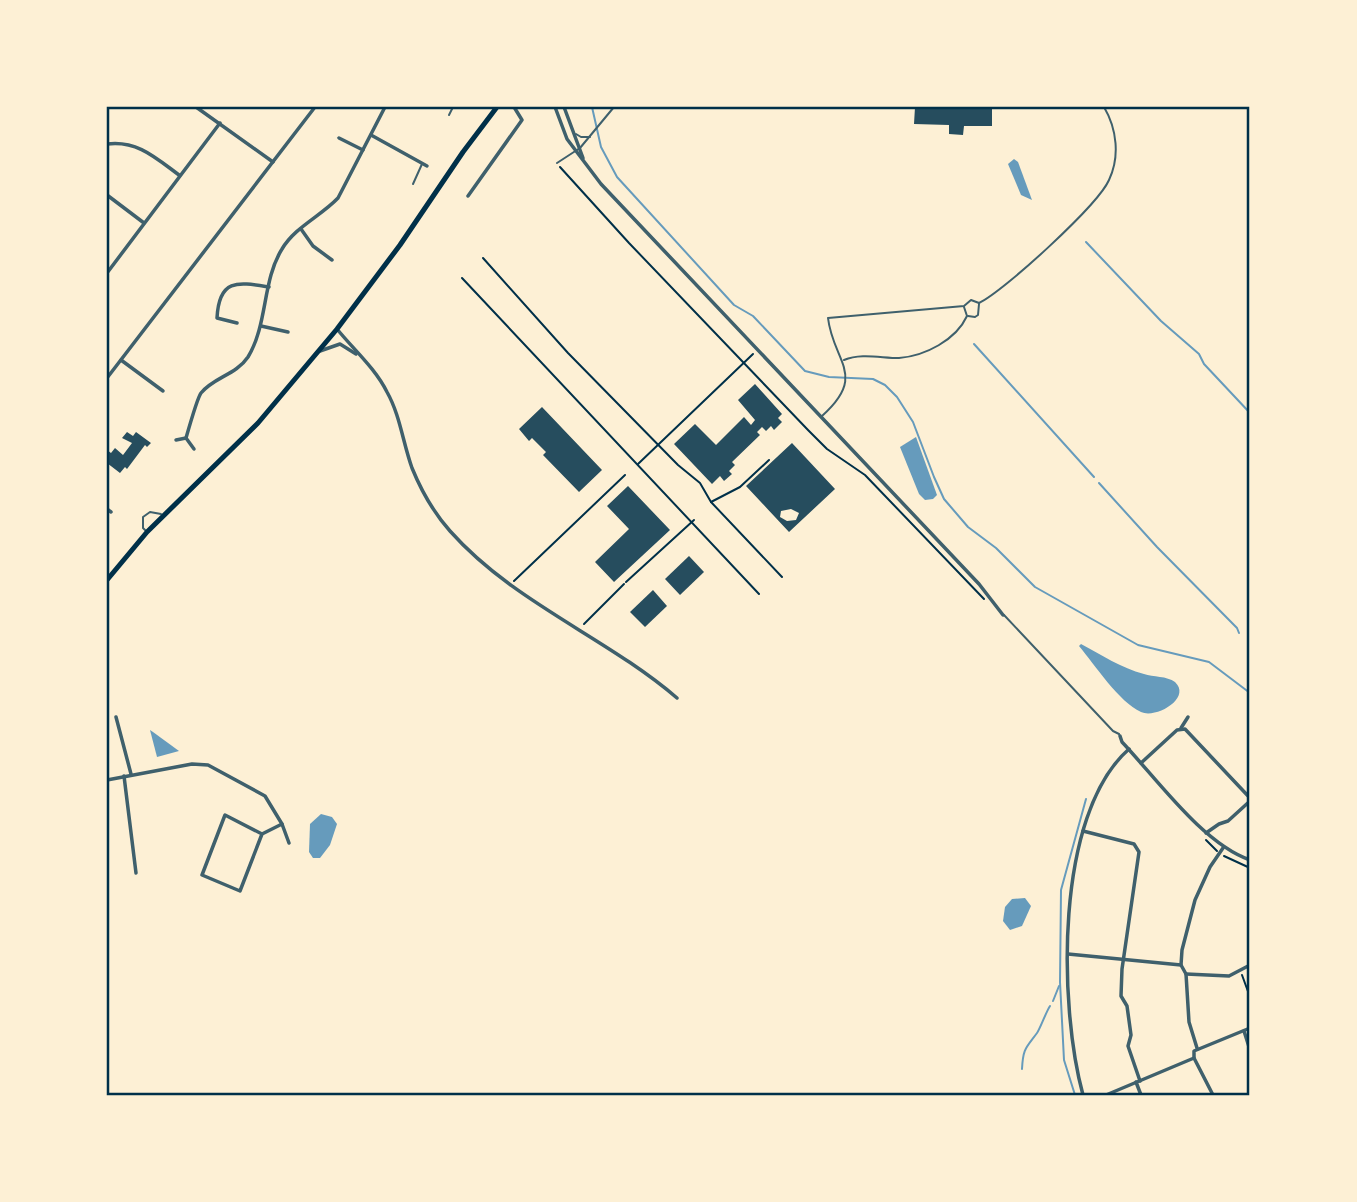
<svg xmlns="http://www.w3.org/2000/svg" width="1357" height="1202" font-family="Manrope,sans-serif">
	<rect width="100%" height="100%" fill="#fdf0d5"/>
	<g fill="#669bbc">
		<path d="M1014,159l4,3 14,38 -11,-5 -13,-31z"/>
		<path d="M916,437l21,58 -4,4 -8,1 -6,-6 -19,-47z"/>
		<path d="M1081,644c21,11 40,24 63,30 9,3 23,2 31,8 17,16 -19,37 -34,30 -22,-10 -46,-47 -62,-66z"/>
		<path d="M150,730l3,2 26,19 -22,6z"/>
		<path d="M321,814l11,3 5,7 -7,21 -10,13h-7l-4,-6 1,-28z"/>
		<path d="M1025,898l6,8 -9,20 -12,4 -7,-9 2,-14 7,-8z"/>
	</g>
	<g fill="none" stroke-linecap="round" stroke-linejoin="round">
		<g stroke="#669bbc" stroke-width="2">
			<path d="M592,107l9,40 16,30 117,128 19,11 52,55 24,6 44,2 12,6 12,12 16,25 21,55 10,22 24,28 28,21 39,39 103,58 71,17 41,31"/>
			<path d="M1086,242l75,79 38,33 5,10 46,49"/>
			<path d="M974,344l120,133"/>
			<path d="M1099,483l58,64 80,81 2,5"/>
			<path d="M1053,1001l6,-15"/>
			<path d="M1022,1069c1,-21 4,-21 15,-36 3,-4 9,-21 13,-27"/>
			<path d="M1075,1095l-11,-35 -4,-78 1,-92 25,-91"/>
		</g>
	</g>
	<g fill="#264d5e" fill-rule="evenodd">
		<path d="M915,107h77v19h-28l-1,9 -14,-1v-9l-35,-1z"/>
		<path d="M755,384l27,30 -4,4 4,4 -8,8 -3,-4 -5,5 -4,-4 -5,5 3,3 -28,27 3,3 -6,6 3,3 -8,7 -4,-5 -8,8 -38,-40 21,-20 21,21 28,-28 7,8 4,-5 -17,-20z"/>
		<path d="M542,407l60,63 -23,22 -36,-37 3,-3 -14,-14 -3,3 -10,-12z"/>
		<path d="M127,432l6,4 3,-4 15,11 -4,4 -2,-2 -18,24 -2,-2 -5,6 -13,-10v-13l4,3 4,-5 8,7 9,-12 -10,-5z"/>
		<path d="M792,443l43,46 -46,43 -43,-46zM791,509l8,4 -3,7 -9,1 -7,-4 1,-6z"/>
		<path d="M628,486l42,44 -56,52 -19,-20 34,-33 -22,-23z"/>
		<path d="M689,556l15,16 -24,23 -15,-16z"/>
		<path d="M653,590l14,16 -22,21 -15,-15z"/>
	</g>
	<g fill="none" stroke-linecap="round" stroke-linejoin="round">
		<g stroke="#003049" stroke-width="2">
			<path d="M560,167l69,76 179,187 19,19 38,26 119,124"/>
			<path d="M483,258l85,95 110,112 22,18 11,19 71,75"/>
			<path d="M462,278l297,316"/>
			<path d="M638,464l115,-110"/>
			<path d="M711,502l29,-15 29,-27"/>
			<path d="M514,581l111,-106"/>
			<path d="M626,582l68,-62"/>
			<path d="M584,624l40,-40"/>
			<path d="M1206,840l11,11"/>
			<path d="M1224,856l26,12"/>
			<path d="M1242,975l8,22"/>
		</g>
		<g stroke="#3f606c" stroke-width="2">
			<path d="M449,115l4,-8"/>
			<path d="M576,134l5,3h9"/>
			<path d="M557,163l23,-15 34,-41"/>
			<path d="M413,184l9,-20"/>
			<path d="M979,303c25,-12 119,-98 130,-123 11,-23 8,-51 -5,-73"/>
			<path d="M968,316l7,1 3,-2 1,-11"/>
			<path d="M844,360c17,-7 37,-2 55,-2 26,-2 57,-18 68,-42l-3,-9"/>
			<path d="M822,416c46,-41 11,-54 6,-98l136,-12 7,-6 8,3"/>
			<path d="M147,532l-4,-4v-11l7,-5 11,2"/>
			<path d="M1004,615l109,116 6,3"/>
		</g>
		<g stroke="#3f606c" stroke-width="3.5">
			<path d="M196,107l77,55"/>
			<path d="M555,107l12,32 34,45 378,400 24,31"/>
			<path d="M564,107l19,51"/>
			<path d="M371,135l56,31"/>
			<path d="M339,138l24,12"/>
			<path d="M107,144c30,-4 49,14 72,31"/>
			<path d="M107,195l37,28"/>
			<path d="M468,196l54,-76 -8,-13"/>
			<path d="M301,229l12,17 19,14"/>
			<path d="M107,273l113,-150"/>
			<path d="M237,323l-20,-5c2,-40 21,-36 52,-31"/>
			<path d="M261,326l27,6"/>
			<path d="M337,329c17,21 38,39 50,63 13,23 16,51 25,76 9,22 22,45 38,63 64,72 156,106 227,167"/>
			<path d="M320,351l20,-7 16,10"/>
			<path d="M121,360l42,31"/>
			<path d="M107,378l208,-271"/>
			<path d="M186,438c2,-7 12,-41 15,-45 13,-16 35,-18 47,-36 20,-33 14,-76 34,-108 13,-22 39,-33 56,-51l47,-91"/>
			<path d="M176,440l10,-2 8,11"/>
			<path d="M107,504v-1"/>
			<path d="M107,509l4,3"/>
			<path d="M116,717l15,57"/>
			<path d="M1181,728l7,-11"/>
			<path d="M1120,736l2,6c35,37 81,102 128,118"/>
			<path d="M1141,763l36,-33 8,-1 65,69"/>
			<path d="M124,776l12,97"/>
			<path d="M107,780l85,-16 16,1 57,31 17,28 7,19"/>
			<path d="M1083,831l51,13 5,8 -17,117 -1,27 6,10 4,29 -3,11 12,35"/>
			<path d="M1206,833l13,-9 9,-3 22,-20"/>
			<path d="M262,834l-37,-19 -23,60 38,16 22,-57 20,-10"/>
			<path d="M1068,954l113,11"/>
			<path d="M1186,974l43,2 21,-11"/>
			<path d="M1244,1031l6,19"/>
			<path d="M1197,1048l-8,-26 -3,-48 -5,-9 1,-15 13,-50 15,-33 13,-19"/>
			<path d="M1136,1082l5,13"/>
			<path d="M1083,1095c-24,-88 -29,-280 46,-346"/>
			<path d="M1106,1095l88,-37"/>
			<path d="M1213,1095l-19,-37v-7l56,-23"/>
		</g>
		<path stroke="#003049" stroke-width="5" d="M107,580l40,-48 111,-109 79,-94 63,-84 63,-93 34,-45"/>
	</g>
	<rect width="1357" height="1202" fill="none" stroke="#fdf0d5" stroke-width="217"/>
	<rect x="108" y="108" width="1140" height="986" fill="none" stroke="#003049" stroke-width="2.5"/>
</svg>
